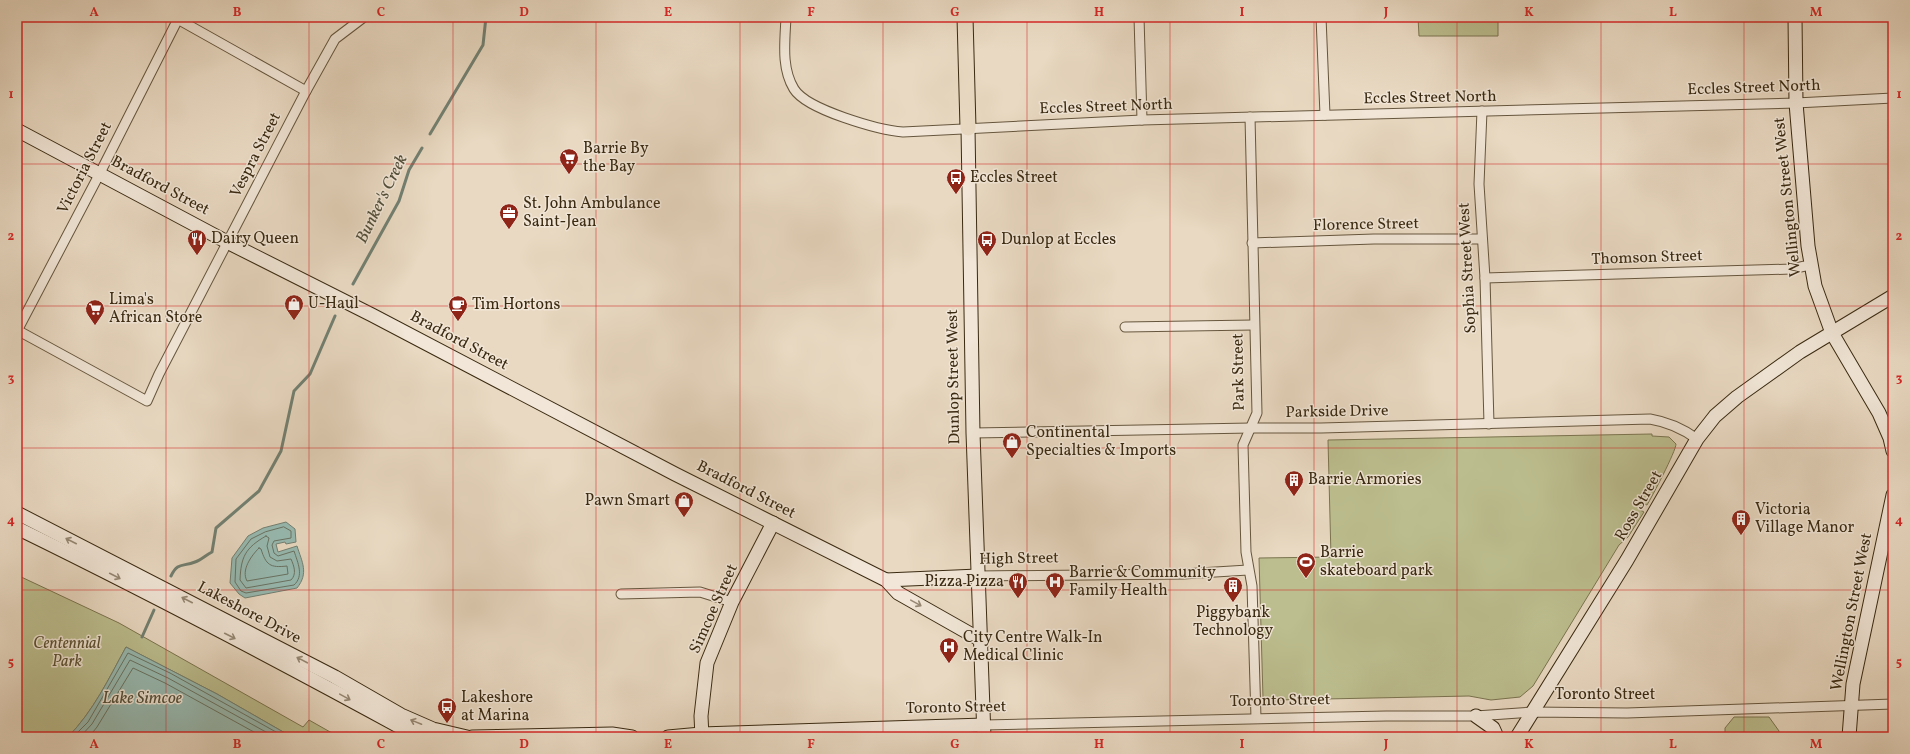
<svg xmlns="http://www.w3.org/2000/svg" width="1910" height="754" font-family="Vollkorn,serif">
	<rect width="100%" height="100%" fill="#e9d9c2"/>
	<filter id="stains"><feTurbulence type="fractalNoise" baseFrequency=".005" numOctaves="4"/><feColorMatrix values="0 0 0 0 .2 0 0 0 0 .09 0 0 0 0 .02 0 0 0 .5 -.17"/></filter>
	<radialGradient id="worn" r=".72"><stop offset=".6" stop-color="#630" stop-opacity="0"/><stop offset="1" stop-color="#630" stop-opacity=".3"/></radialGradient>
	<g fill="#bcbe8f" stroke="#7b7450">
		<path d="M1418,17h80v19h-79z"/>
		<path d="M1652,434v2l17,1 7,7c0,7 -24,53 -29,61l-3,-1 -4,6 4,2 -16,25 -9,8 -86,141 -13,11 -29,3 -22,-4 -192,4 -6,4 -3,-2 -2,2 -3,-6 -4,-140 72,-1 -3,-117z"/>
		<path d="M17,575l102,48 184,104 6,-7 30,17h-47l-75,-43 -91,-47c-18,33 -32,63 -58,90h-51z"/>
		<path d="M1734,717h35l10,14v6h-54v-9z"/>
	</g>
	<g fill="#97bab2" stroke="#728072">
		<path d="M286,522l9,7 1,13 -10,2 -1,-2 -9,2 2,8 19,-6c5,16 12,27 0,42l-52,10 -6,-4 -9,-11 2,-25 16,-22 15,-8z"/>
		<path d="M126,647l91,47 75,43h-224c26,-27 40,-57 58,-90z"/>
	</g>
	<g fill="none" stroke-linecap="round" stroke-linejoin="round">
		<g stroke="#687262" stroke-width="1">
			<path d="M284,527l7,4v7l-17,3 -2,4 2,8 4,3 16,-5c4,12 10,25 0,34l-48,8 -5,-2 -6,-9 1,-23 15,-20 14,-7z"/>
			<path d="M266,536l3,2 -2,8 3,11 7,4 14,-2c3,7 6,15 0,21l-45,8 -6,-8c1,-23 5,-32 26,-44z"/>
			<path d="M259,548l2,1c5,16 9,19 26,17l1,8 -41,7c-6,-11 4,-25 12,-33z"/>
			<path d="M73,737l15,-15 40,-69 42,20 115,64"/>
			<path d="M80,737l12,-13 38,-64 38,18 107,59"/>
			<path d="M89,737l8,-10 36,-59 32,15 98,54"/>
		</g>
		<g stroke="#728072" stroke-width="3">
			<path d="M430,134l53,-89 3,-28"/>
			<path d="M353,284l46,-83 10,-31 13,-22"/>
			<path d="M171,576c7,-14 11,-9 24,-14 6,-2 11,-7 17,-10l4,-24 43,-37 22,-40 13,-60 16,-17 25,-58"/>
			<path d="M142,637l12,-27"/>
		</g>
		<g stroke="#66563e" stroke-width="11">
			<g id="street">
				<path d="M174,17l132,74"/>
				<path d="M786,17c-1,24 -5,51 8,72 13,21 85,41 109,43l239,-12 654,-17 97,-5"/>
				<path d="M1139,17l3,103"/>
				<path d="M1321,17l4,98"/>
				<path d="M1482,111l-3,73 6,94 4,146"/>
				<path d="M1250,117l7,296 -14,32 3,107 6,34 4,132"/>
				<path d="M1252,243l122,-4h107"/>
				<path d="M1485,278l306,-9 19,-4"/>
				<path d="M1125,327l128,-2"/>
				<path d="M17,330l130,71 12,-27 147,-283 29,-52 29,-22"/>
				<path d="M17,331l83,-158 79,-156"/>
				<path d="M973,433l278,-5h70l329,-9c18,3 32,9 47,20"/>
				<path d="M978,576l205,-2 65,-4"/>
				<path d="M621,594l79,-2 32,10"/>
				<path d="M984,725l402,-9h90l56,-4 95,1 266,-9"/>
			</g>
		</g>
		<g stroke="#3a2a12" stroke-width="15">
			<g id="secondary">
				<path d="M1795,17l1,86 12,143 7,40 17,47 47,80 11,25 3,13"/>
				<path d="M968,128l5,305 11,304"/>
				<path d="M17,130l212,113 143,72 303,159 211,106 12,13 83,47"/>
				<path d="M17,513l318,164 66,38 32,14 34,8"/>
				<path d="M17,528c133,65 264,134 394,205l12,4"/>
				<path d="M886,580l92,-4"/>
				<path d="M1476,716l17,12 4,9"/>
				<path d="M472,737l140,-3 20,3"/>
				<path d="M668,737l33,-3 283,-9"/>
				<path d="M702,737l-1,-21 6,-53 25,-61 41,-79"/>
				<path d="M1517,737l110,-177 70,-121 18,-23 22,-19 63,-45 93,-56"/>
				<path d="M1849,737l4,-53 40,-189"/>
			</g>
		</g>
		<g stroke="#3a2a12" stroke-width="17">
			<path id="primary" d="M965,17l3,111"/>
		</g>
		<use href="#street" stroke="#f1e6d7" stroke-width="9"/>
		<use href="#secondary" stroke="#f1e6d7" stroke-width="13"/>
		<use href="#primary" stroke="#e9d9c2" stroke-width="15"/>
	</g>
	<defs><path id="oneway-shaft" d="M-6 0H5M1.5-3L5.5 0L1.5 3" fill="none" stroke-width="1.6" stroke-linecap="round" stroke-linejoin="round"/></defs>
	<g stroke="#968874">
		<use href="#oneway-shaft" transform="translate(71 541) rotate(-153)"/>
		<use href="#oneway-shaft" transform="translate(115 576) rotate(27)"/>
		<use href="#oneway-shaft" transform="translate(187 600) rotate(-153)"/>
		<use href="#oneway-shaft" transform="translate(916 603) rotate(29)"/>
		<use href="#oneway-shaft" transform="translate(230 636) rotate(27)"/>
		<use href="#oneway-shaft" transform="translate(302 660) rotate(-152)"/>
		<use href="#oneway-shaft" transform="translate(345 697) rotate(29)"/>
		<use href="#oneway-shaft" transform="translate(416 722) rotate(-158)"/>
	</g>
	<path fill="none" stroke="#d62828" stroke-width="1" stroke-opacity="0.55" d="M166,17v720M309,17v720M453,17v720M596,17v720M740,17v720M883,17v720M1027,17v720M1170,17v720M1314,17v720M1457,17v720M1601,17v720M1744,17v720M17,164h1876M17,306h1876M17,448h1876M17,590h1876"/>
	<defs>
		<g id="supermarket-pin" transform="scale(1)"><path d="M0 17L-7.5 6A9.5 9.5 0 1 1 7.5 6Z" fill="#8f2418" stroke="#f1e6d7"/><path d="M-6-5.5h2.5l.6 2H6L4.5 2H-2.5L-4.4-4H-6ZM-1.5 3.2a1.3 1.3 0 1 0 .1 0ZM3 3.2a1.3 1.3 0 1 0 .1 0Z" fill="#fff"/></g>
		<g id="bus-pin" transform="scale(1)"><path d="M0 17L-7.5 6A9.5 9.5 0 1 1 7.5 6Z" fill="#8f2418" stroke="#f1e6d7"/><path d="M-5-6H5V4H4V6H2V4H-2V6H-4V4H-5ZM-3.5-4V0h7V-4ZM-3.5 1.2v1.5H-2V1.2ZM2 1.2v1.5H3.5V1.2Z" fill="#fff"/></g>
		<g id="office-pin" transform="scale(1)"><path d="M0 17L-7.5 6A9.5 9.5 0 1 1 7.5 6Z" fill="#8f2418" stroke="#f1e6d7"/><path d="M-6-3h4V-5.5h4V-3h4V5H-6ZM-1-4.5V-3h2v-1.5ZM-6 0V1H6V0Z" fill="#fff"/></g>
		<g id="restaurant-pin" transform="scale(1)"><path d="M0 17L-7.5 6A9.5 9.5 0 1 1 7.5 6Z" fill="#8f2418" stroke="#f1e6d7"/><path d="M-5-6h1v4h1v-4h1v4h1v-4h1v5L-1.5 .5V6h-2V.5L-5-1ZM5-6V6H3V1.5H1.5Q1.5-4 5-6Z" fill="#fff"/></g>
		<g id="shop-pin" transform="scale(1)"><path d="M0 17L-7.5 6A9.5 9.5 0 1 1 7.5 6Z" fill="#8f2418" stroke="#f1e6d7"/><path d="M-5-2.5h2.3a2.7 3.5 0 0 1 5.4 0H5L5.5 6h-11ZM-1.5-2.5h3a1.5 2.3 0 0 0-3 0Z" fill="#fff"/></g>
		<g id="cafe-pin" transform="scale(1)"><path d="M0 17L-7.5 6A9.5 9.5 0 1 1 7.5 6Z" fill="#8f2418" stroke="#f1e6d7"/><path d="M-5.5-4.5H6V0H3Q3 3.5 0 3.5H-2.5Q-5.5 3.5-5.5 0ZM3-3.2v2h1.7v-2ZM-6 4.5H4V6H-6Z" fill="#fff"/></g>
		<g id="building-pin" transform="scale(1)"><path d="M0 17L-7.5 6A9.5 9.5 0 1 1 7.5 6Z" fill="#8f2418" stroke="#f1e6d7"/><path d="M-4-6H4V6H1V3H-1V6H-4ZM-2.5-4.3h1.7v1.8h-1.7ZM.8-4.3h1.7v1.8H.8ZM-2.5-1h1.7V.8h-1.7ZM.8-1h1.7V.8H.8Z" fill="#fff"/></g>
		<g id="stadium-pin" transform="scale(1)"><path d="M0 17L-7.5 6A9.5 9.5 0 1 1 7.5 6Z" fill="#8f2418" stroke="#f1e6d7"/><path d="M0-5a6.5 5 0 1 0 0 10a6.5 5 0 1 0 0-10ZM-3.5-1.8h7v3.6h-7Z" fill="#fff"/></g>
		<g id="hospital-pin" transform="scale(1)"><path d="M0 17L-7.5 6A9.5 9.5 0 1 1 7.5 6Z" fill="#8f2418" stroke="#f1e6d7"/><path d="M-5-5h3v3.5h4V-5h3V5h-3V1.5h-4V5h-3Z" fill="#fff"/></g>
	</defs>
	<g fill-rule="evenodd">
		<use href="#supermarket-pin" x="569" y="158"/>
		<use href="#bus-pin" x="956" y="178"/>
		<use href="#office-pin" x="509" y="213"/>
		<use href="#restaurant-pin" x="197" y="239"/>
		<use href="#bus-pin" x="987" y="240"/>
		<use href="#shop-pin" x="294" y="304"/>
		<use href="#cafe-pin" x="458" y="305"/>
		<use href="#supermarket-pin" x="95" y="309"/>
		<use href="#shop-pin" x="1012" y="442"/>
		<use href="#building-pin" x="1294" y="480"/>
		<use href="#shop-pin" x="684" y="501"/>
		<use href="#building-pin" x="1741" y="519"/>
		<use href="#stadium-pin" x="1306" y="562"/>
		<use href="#restaurant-pin" x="1018" y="582"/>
		<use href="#hospital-pin" x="1055" y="582"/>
		<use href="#building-pin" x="1233" y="586"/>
		<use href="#hospital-pin" x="949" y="647"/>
		<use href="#bus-pin" x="447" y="707"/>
	</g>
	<g text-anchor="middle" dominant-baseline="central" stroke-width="3" stroke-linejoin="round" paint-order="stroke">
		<g font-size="16" fill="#3a2a12" stroke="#f1e6d7">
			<text transform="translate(1754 88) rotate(-2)">Eccles Street North</text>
			<text transform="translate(1430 98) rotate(-1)">Eccles Street North</text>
			<text transform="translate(1106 107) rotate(-2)">Eccles Street North</text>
			<text transform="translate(256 155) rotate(-63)">Vespra Street</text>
			<text transform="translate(85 168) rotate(-63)">Victoria Street</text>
			<text transform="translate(160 186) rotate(28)">Bradford Street</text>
			<text transform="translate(1788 197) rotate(-96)">Wellington Street West</text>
			<text transform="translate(1366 225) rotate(-1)">Florence Street</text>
			<text transform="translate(1647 258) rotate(-2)">Thomson Street</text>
			<text transform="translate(1468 268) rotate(-93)">Sophia Street West</text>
			<text transform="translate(459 341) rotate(28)">Bradford Street</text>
			<text transform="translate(1239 372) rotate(-91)">Park Street</text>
			<text transform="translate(954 377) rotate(-91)">Dunlop Street West</text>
			<text transform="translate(1337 412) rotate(-1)">Parkside Drive</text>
			<text transform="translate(746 490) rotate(27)">Bradford Street</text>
			<text transform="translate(1639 506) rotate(-60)">Ross Street</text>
			<text transform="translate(1019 559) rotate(-1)">High Street</text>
			<text transform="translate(714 609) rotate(-66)">Simcoe Street</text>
			<text transform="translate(1852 612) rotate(-79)">Wellington Street West</text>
			<text transform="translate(249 613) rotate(28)">Lakeshore Drive</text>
			<text x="1605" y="695">Toronto Street</text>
			<text transform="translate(1280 701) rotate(-1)">Toronto Street</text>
			<text transform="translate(956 708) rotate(-1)">Toronto Street</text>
		</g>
		<g font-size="16" fill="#3a2a12" stroke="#f1e6d7" text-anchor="start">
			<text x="583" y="149">Barrie By<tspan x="583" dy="18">the Bay</tspan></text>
			<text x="970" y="178">Eccles Street</text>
			<text x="523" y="204">St. John Ambulance<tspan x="523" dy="18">Saint-Jean</tspan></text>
			<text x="211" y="239">Dairy Queen</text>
			<text x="1001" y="240">Dunlop at Eccles</text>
			<text x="109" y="300">Lima's<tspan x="109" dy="18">African Store</tspan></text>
			<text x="308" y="304">U-Haul</text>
			<text x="472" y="305">Tim Hortons</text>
			<text x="1026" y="433">Continental<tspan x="1026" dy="18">Specialties &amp; Imports</tspan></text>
			<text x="1308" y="480">Barrie Armories</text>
			<text x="670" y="501" text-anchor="end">Pawn Smart</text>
			<text x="1755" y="510">Victoria<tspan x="1755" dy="18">Village Manor</tspan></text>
			<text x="1320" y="553">Barrie<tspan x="1320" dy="18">skateboard park</tspan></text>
			<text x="1069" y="573">Barrie &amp; Community<tspan x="1069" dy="18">Family Health</tspan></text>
			<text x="1004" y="582" text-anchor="end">Pizza Pizza</text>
			<text x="1233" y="613" text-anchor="middle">Piggybank<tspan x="1233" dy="18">Technology</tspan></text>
			<text x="963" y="638">City Centre Walk-In<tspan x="963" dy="18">Medical Clinic</tspan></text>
			<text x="461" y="698">Lakeshore<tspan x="461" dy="18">at Marina</tspan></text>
		</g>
		<g font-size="16" font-style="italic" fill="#5a4f31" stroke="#f1e6d7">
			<text x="67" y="644">Centennial<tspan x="67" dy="18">Park</tspan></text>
		</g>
		<g font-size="17" font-style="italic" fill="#514e3a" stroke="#f1e6d7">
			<text transform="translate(382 199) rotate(-64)">Bunker's Creek</text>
			<text x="142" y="698">Lake Simcoe</text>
		</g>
	</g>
	<rect width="1910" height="754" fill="none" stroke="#e9d9c2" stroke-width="44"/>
	<rect x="22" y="22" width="1866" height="710" fill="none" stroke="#d62828" stroke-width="1.5"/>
	<g font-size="13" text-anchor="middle" font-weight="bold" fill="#d62828">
		<text x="94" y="16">A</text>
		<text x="237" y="16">B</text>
		<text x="381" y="16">C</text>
		<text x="524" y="16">D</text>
		<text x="668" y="16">E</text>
		<text x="811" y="16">F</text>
		<text x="955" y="16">G</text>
		<text x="1099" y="16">H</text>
		<text x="1242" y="16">I</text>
		<text x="1386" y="16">J</text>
		<text x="1529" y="16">K</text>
		<text x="1673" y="16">L</text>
		<text x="1816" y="16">M</text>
		<text x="11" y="98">1</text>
		<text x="1899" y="98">1</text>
		<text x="11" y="240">2</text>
		<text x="1899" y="240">2</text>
		<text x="11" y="382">3</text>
		<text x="1899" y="382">3</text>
		<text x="11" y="524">4</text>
		<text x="1899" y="524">4</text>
		<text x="11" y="666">5</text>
		<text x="1899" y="666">5</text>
		<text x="94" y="748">A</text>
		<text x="237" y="748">B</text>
		<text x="381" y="748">C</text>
		<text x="524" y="748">D</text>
		<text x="668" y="748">E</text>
		<text x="811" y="748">F</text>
		<text x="955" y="748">G</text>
		<text x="1099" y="748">H</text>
		<text x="1242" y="748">I</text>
		<text x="1386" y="748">J</text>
		<text x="1529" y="748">K</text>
		<text x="1673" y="748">L</text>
		<text x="1816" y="748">M</text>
	</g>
	<rect width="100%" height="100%" filter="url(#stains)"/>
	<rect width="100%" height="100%" fill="url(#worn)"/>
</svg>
